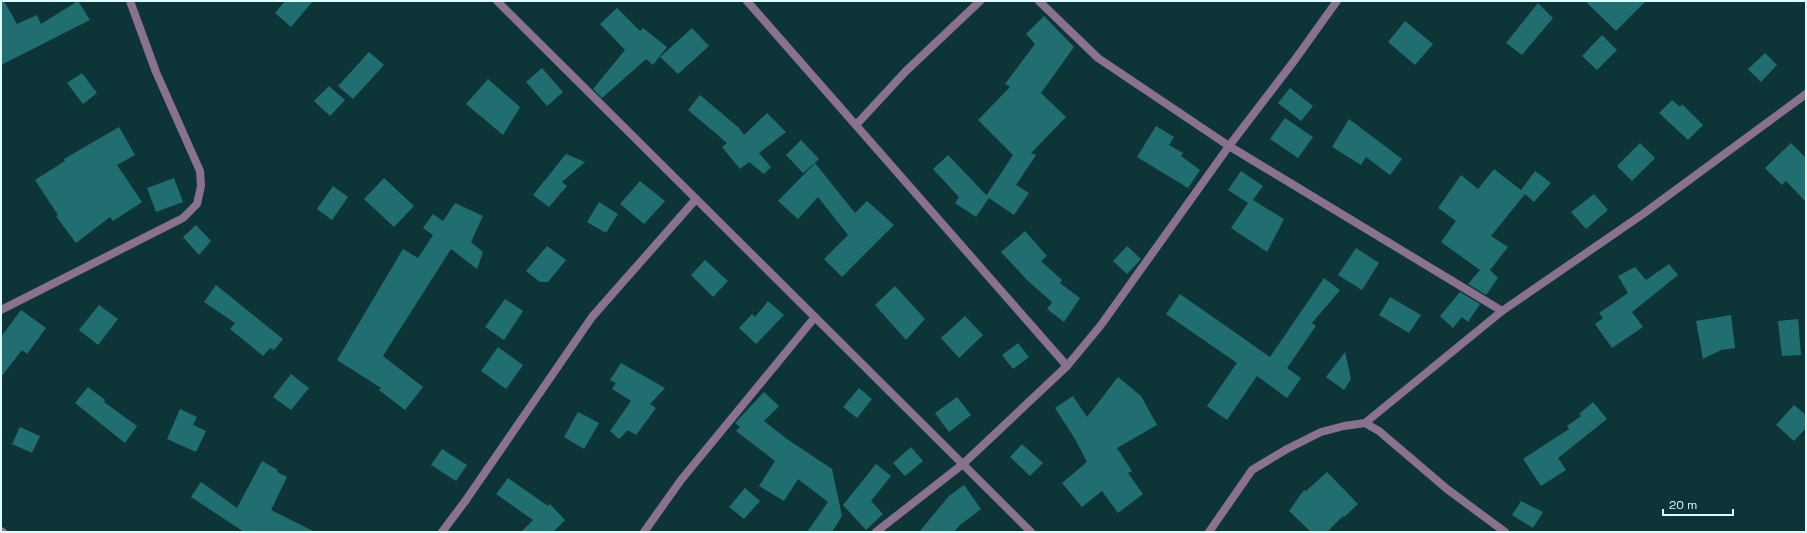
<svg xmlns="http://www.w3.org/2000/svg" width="1807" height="533" font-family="'Space Grotesk',sans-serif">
	<rect width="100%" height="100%" fill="#0d3436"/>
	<g fill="#216e71">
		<path d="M1,1h3l13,23 20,-9 4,9 37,-23 12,19 -89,45z"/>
		<path d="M285,1h28l-22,26 -16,-14z"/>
		<path d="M1585,1h61l-30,30z"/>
		<path d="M1538,3l15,15 -31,37 -16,-12z"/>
		<path d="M617,8l23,23 3,-3 24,19 -14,18 -7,-6 -44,39 -9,-9 32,-39 -25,-26z"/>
		<path d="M1044,16l30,31 -33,46 25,24 -35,36 5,2 -20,30 13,8 -15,22 -28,-19 27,-41 -35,-35 32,-33 -5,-3 30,-40 -9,-10z"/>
		<path d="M1405,21l28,23 -18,21 -27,-23z"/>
		<path d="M692,28l17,18 -31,28 -18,-17z"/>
		<path d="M1602,35l15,15 -20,20 -15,-14z"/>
		<path d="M369,52l15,13 -31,34 -15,-13z"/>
		<path d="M1765,53l12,12 -16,17 -13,-13z"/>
		<path d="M542,68l21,24 -16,14 -21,-24z"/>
		<path d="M82,73l15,20 -14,11 -16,-21z"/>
		<path d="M488,79l32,28 -17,28 -37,-31z"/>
		<path d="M329,86l16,14 -15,16 -16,-15z"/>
		<path d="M1290,88l23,18 -12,15 -23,-18z"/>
		<path d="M700,95l39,33 5,7 23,-22 19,19 -27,21 12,14 -7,7 -15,-12 -9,7 -18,-22 5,-4 -39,-33z"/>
		<path d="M1672,100l8,7 2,-3 21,21 -15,15 -29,-27z"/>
		<path d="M1285,118l28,19 -15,21 -28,-19z"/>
		<path d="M1349,119l53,40 -12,16 -24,-18 -5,8 -29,-18z"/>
		<path d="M1156,126l18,11 -5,8 14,8 -2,3 19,14 -12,18 -51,-31z"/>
		<path d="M119,127l16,28 -18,10 25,37 -29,19 -3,-4 -34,26 -20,-27 2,-1 -23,-35 30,-19 -1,-2z"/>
		<path d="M801,140l18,19 -16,14 -17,-18z"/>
		<path d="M1640,143l15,15 -23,23 -15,-15z"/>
		<path d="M1791,143l15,15v44l-20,-21 -4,4 -17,-17z"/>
		<path d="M566,154l19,8 -23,20 5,4 -18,21 -16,-12z"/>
		<path d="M948,155l41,43 -13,19 -21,-14 4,-6 -26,-28z"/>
		<path d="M815,163l40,50 12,-12 27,24 -52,52 -18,-18 24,-24 -30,-38 -20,22 -20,-18z"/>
		<path d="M1494,169l27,21 14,-19 16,12 -17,19 -9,-8 -34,42 17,11 -18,23 8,8 -12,17 -18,-11 12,-14 -39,-28 15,-21 -18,-13 23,-33 17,14z"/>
		<path d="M1241,171l22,15 -10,14 31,19 -17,33 -36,-24 17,-25 -20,-13z"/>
		<path d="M174,178l9,24 -27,10 -9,-24z"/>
		<path d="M384,178l30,28 -20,21 -30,-28z"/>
		<path d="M640,181l25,20 -21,23 -24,-20z"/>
		<path d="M333,186l15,11 -16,23 -15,-11z"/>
		<path d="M1594,194l14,16 -22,19 -15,-17z"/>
		<path d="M599,202l19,12 -12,19 -19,-11z"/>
		<path d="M455,203l28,13 -12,26 12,10 -6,17 -26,-20 -68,107 40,31 -18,23 -26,-20 2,-2 -44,-28 66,-111 15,9 15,-23 -10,-7 10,-14 10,7z"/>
		<path d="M196,225l15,16 -12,14 -16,-18z"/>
		<path d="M1025,231l22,25 -6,5 21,19 -2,3 20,15 -16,24 -17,-13 5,-7 -24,-21 -27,-29z"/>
		<path d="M547,246l19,14 -18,22h-8l-14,-11z"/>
		<path d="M1127,246l14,13 -14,15 -14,-13z"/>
		<path d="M1356,248l23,15 -17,27 -24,-15z"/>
		<path d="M705,260l23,21 -15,16 -22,-22z"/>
		<path d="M1669,264l9,11 -46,37 11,15 -31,21 -17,-24 8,-6 -4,-5 29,-20 -10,-17 17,-9 11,13z"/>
		<path d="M1324,278l16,12 -28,33 4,3 -29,42 14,10 -14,20 -30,-22 -30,44 -20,-14 30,-43 -71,-49 14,-20 90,63z"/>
		<path d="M216,285l67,54 -9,11 -4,-2 -7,8 -33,-27 5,-6 -31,-21z"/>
		<path d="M895,286l30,33 -19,21 -31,-35z"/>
		<path d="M1460,292l20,12 -12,18 -6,-5 -9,11 -13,-12z"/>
		<path d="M1390,297l31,18 -12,18 -30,-18z"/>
		<path d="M505,299l18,12 -19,29 -19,-13z"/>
		<path d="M768,301l16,14 -28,29 -17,-16 13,-14 3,3z"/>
		<path d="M99,305l19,14 -20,26 -19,-15z"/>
		<path d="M21,310l25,18 -19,26 -5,-4 -21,27v-40z"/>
		<path d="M1731,315l4,33 -14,2 -18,9 -7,-38z"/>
		<path d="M965,316l18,19 -24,23 -18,-20z"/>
		<path d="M1798,319l3,36 -19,1 -4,-35z"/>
		<path d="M1018,343l11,14 -16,12 -11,-14z"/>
		<path d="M498,347l25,18 -17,24 -25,-18z"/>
		<path d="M1345,352l6,27 -7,11 -18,-13z"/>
		<path d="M621,363l44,25 -15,16 6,4 -20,27 -8,-5 -9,9 -9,-8 21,-30 -19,-12 4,-6 -6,-3z"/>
		<path d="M291,374l18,14 -18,22 -18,-13z"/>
		<path d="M1118,377l23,19 16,29 -40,23 15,23 -4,2 15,21 -25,19 -16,-22 -20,16 -20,-24 25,-21 -12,-23 -20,-31 18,-12 14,21z"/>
		<path d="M88,387l17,13 -1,2 33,24 -12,17 -50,-40z"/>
		<path d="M859,388l13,11 -15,19 -14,-11z"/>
		<path d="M764,392l15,14 -15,15 23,18 45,30 10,47 -10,16h-25l21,-30 -30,-23 -14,22 -25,-15 16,-25 -39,-30 4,-4 -5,-4z"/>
		<path d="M957,397l14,18 -22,17 -14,-19z"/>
		<path d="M1593,402l14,17 -49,39 8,12 -25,16 -18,-27 46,-30 -2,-3 14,-10 -2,-2z"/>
		<path d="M1794,405l12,10v13l-12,13 -18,-16z"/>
		<path d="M180,409l17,8 -4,8 13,6 -10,21 -29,-13z"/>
		<path d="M578,412l21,11 -15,26 -20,-12z"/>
		<path d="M20,427l20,9 -8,17 -20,-9z"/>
		<path d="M1022,444l21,19 -13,13 -20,-19z"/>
		<path d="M911,447l12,14 -18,15 -12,-13z"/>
		<path d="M442,449l25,16 -11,16 -25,-16z"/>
		<path d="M262,461l16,9 -1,2 10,5 -16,33 44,22h-71l-53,-35 10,-15 36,26z"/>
		<path d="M876,464l15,12 -20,25 12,13 -17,16 -23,-25z"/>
		<path d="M1327,472l31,32 -14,13 -1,-1 -16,16h-16l-22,-21 15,-21 2,1z"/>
		<path d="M508,478l40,28 2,-2 15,16 -12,12h-32l12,-12 -37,-26z"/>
		<path d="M964,485l17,24 -21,16 -6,7h-35l30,-36z"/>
		<path d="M745,488l15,13 -16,18 -15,-12z"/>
		<path d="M1521,501l22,11 -10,16 -21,-13z"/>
	</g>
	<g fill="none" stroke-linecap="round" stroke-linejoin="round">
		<g stroke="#8a7190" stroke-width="8">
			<path d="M497,1l534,531"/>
			<path d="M747,1l320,365"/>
			<path d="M1039,1l59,57 131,88 273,165"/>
			<path d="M856,125l50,-54 74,-70"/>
			<path d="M1,310l182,-92 14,-14 4,-18 -1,-15 -44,-99 -26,-71"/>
			<path d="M1365,423l14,8 68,58 58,43"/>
			<path d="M1,531l2,1"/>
			<path d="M442,532l24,-32 126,-183 104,-118"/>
			<path d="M644,532l37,-52 134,-163"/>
			<path d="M876,532l87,-68 104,-98 34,-41 128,-179 65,-85 43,-60"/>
			<path d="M1209,532l43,-62 35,-21 34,-17 23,-6 21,-3 137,-112 141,-97 163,-120"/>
		</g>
	</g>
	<rect width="1807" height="533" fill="none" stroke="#ddfcfd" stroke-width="4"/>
	<path d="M1663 509v6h70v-6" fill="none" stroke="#ddfcfd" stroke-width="2"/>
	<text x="1669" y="509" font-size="12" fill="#ddfcfd" stroke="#0d3436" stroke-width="3" paint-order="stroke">20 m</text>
</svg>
